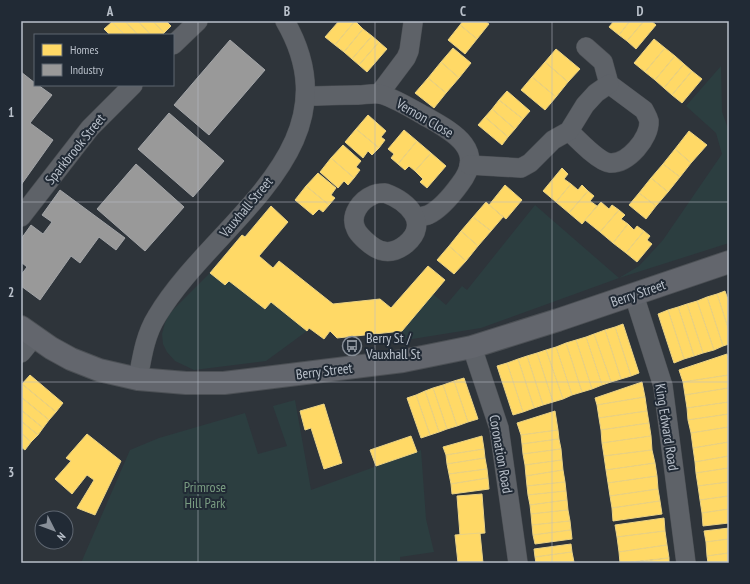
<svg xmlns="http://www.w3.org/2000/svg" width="750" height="584" font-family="'PT Sans Narrow',sans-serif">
	<rect width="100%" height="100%" fill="#2e343a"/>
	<g fill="#2c3e40">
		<path d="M721,66l1,46 7,19v112l-110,35 -138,50 -75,12 -4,-9 31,-37 13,11 16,-19 5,4 68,-85 84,73 20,-12 24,-26 59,-86 -6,-21 -30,-27z"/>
		<path d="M210,273l19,8 36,28 6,-7 36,29 -41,30 -72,9 -19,-9 -8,-9 -4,-8 -1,-10 3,-11 5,-10z"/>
		<path d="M295,400l16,90 110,-40 5,69 8,33 -34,5v6h-319l49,-113 29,-12 86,-25 13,41 29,-8 -14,-40z"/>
	</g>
	<g fill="#ffd966" stroke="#ead284">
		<path d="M113,21h12l13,14h-13l-13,-13z"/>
		<path d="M125,21h13l13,14h-13z"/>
		<path d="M138,21h15l11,12 -2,2h-11z"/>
		<path d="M153,21h13l5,5 -7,7z"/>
		<path d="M339,21h16l-20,24 -10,-8z"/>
		<path d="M355,21l8,8 -19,23 -9,-7z"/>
		<path d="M463,21h22l4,3 -12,15 -17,-14z"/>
		<path d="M614,21h16l-11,14 -10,-8z"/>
		<path d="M630,21h14l-17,20 -8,-6z"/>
		<path d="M644,21h7l5,4 -20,24 -9,-8z"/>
		<path d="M112,22l13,13h-15l-6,-6z"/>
		<path d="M460,25l17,14 -12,15 -17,-14z"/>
		<path d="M363,29l9,7 -20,23 -8,-7z"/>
		<path d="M372,36l7,6 -20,23 -7,-6z"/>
		<path d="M654,39l11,9 -20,24 -11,-9z"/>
		<path d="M379,42l8,7 -20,23 -8,-7z"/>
		<path d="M453,48l18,15 -12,15 -18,-16z"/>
		<path d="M665,48l10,8 -20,24 -10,-8z"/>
		<path d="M556,49l24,20 -12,13 -23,-20z"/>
		<path d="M675,56l9,8 -20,24 -9,-8z"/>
		<path d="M441,62l18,16 -13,15 -18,-15z"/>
		<path d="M545,62l23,20 -12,15 -24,-20z"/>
		<path d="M684,64l8,7 -20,24 -8,-7z"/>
		<path d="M692,71l10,8 -20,24 -10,-8z"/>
		<path d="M532,77l24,20 -11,13 -24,-20z"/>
		<path d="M428,78l18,15 -12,15 -19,-15z"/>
		<path d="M507,91l23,20 -7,8 -24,-19z"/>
		<path d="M499,100l24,19 -8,10 -23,-20z"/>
		<path d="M492,109l23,20 -7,8 -23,-20z"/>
		<path d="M368,115l18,16 -5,6 4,3 -6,8 -23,-19z"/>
		<path d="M485,117l23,20 -6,8 -24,-20z"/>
		<path d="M356,129l23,19 -7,7 -4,-4 -5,7 -18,-16z"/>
		<path d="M404,130l13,11 -19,23 -7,-6 3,-4 -6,-5z"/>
		<path d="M689,131l18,14 -16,18 -16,-14z"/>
		<path d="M417,141l14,12 -16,18 -6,-5 -4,4 -7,-6z"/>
		<path d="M343,145l18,16 -5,6 4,3 -6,8 -23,-20z"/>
		<path d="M675,149l16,14 -11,14 -17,-13z"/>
		<path d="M431,153l15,13 -19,22 -7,-6 3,-3 -8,-8z"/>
		<path d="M331,158l23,20 -6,7 -4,-4 -6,7 -18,-16z"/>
		<path d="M663,164l17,13 -12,15 -17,-14z"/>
		<path d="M562,168l6,6 -4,5 7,5 -15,18 -13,-11z"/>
		<path d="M318,173l18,15 -5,7 4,3 -6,7 -23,-19z"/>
		<path d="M651,178l17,14 -12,14 -17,-13z"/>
		<path d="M571,184l7,6 4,-5 6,6 -19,22 -13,-11z"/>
		<path d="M505,185l17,15 -16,19 -17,-14z"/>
		<path d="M306,186l23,19 -6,7 -4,-3 -6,6 -18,-15z"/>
		<path d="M588,191l6,5 -4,5 7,5 -15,18 -13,-11z"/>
		<path d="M639,193l17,13 -10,13 -17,-14z"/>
		<path d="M486,202l17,15 -12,14 -18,-14z"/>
		<path d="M601,202l8,7 3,-4 7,5 -19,22 -15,-12z"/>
		<path d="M271,206l17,16 -29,34 14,12 6,-7 54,43 47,-5 11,9 37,-42 17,14 -43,51 -65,7 -7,-7 -6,8 -15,-11 -2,3 -36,-29 -6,7 -36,-28 -4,4 -15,-12 32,-38 3,2z"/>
		<path d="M619,210l6,5 -4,4 7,5 -15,19 -13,-11z"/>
		<path d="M473,217l18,14 -13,15 -17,-15z"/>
		<path d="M628,224l6,6 3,-4 7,5 -18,22 -13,-10z"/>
		<path d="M461,231l17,15 -12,15 -17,-15z"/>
		<path d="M644,231l6,5 -3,4 5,4 -15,18 -11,-9z"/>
		<path d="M449,246l17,15 -12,13 -17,-14z"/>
		<path d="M725,291l4,11v29l-12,-37z"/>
		<path d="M717,294l12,37v13l-6,2 -16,-49z"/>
		<path d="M707,297l16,49 -9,4 -17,-49z"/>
		<path d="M697,301l17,49 -11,3 -16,-49z"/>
		<path d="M687,304l16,49 -9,3 -16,-49z"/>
		<path d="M678,307l16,49 -10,3 -16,-49z"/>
		<path d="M668,310l16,49 -10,4 -16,-49z"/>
		<path d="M623,324l16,49 -8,3 -16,-49z"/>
		<path d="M615,327l16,49 -10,3 -16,-49z"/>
		<path d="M605,330l16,49 -10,3 -17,-48z"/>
		<path d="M594,334l17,48 -9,3 -16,-48z"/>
		<path d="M586,337l16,48 -10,4 -16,-49z"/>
		<path d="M576,340l16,49 -10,3 -16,-49z"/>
		<path d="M566,343l16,49 -10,3 -16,-48z"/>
		<path d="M556,347l16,48 -9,4 -17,-49z"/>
		<path d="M546,350l17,49 -10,3 -16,-49z"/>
		<path d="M537,353l16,49 -10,3 -16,-49z"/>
		<path d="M727,354l2,10v11l-46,7 -4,-12z"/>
		<path d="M527,356l16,49 -9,3 -16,-49z"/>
		<path d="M518,359l16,49 -11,4 -16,-49z"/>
		<path d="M507,363l16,49 -10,3 -16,-49z"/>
		<path d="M30,375l33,28 -7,9 -34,-28z"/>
		<path d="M729,375v13l-44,7 -2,-13z"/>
		<path d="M464,378l14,41 -10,3 -14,-41z"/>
		<path d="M454,381l14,41 -11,4 -14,-41z"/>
		<path d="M642,382l3,15 -48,8 -2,-7z"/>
		<path d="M22,384l34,28 -7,8 -28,-23v-11z"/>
		<path d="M443,385l14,41 -10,3 -14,-41z"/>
		<path d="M433,388l14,41 -8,3 -14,-41z"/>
		<path d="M729,388v14l-42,6 -2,-13z"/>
		<path d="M425,391l14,41 -9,3 -14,-40z"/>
		<path d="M416,395l14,40 -9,3 -14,-40z"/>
		<path d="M21,397l28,23 -6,8 -22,-18z"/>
		<path d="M645,397l2,14 -48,7 -2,-13z"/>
		<path d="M729,402v12l-41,6 -1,-12z"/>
		<path d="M324,404l18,59 -18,6 -13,-41 -6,2 -5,-19z"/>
		<path d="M21,410l22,18 -5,7 -17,-14z"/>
		<path d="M555,411l3,19 -37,5 -4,-12z"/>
		<path d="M647,411l2,12 -48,7 -2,-12z"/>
		<path d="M729,414v13l-38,6 -3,-13z"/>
		<path d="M21,421l17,14 -7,7 -10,-9z"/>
		<path d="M649,423l2,13 -49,7 -1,-13z"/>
		<path d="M729,427v15l-36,6 -2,-15z"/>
		<path d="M558,430l1,9 -37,5 -1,-9z"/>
		<path d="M21,433l10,9 -6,8 -4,-3z"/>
		<path d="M87,434l34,27 -26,54 -18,-7 17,-28 -7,-5 -15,19 -17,-15 16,-18 -5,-3z"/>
		<path d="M411,436l6,16 -41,14 -6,-16z"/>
		<path d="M482,436l2,13 -38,6 -3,-8z"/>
		<path d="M651,436l1,14 -48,6 -2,-13z"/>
		<path d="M559,439l2,10 -38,5 -1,-10z"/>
		<path d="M729,442v14l-34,6 -2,-14z"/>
		<path d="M484,449l1,9 -38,6 -1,-9z"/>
		<path d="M561,449l1,11 -37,5 -2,-11z"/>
		<path d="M652,450l3,13 -49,7 -2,-14z"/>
		<path d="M729,456v12l-33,5 -1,-11z"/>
		<path d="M485,458l2,11 -38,5 -2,-10z"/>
		<path d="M562,460l1,10 -37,6 -1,-11z"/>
		<path d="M655,463l2,13 -49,7 -2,-13z"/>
		<path d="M729,468v14l-31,4 -2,-13z"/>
		<path d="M487,469l1,9 -37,6 -2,-10z"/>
		<path d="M563,470l2,12 -38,4 -1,-10z"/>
		<path d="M657,476l1,13 -48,7 -2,-13z"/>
		<path d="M488,478l1,11 -37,5 -1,-10z"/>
		<path d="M565,482l1,9 -38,4 -1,-9z"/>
		<path d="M729,482v14l-29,4 -2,-14z"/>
		<path d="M658,489l2,12 -48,7 -2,-12z"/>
		<path d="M566,491l1,9 -37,5 -2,-10z"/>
		<path d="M482,494l3,39 -25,2 -3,-39z"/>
		<path d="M729,496v13l-27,4 -2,-13z"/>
		<path d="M567,500l1,10 -37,4 -1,-9z"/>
		<path d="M660,501l2,13 -49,7 -1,-13z"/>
		<path d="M729,509v14l-26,3 -1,-13z"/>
		<path d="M568,510l2,11 -38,4 -1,-11z"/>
		<path d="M664,518l1,13 -48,6 -2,-12z"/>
		<path d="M570,521l1,9 -38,5 -1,-10z"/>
		<path d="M729,528v11l-23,3 -2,-11z"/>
		<path d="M571,530l1,9 -37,5 -2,-9z"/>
		<path d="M665,531l2,14 -48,7 -2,-15z"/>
		<path d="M480,533l3,30h-25l-3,-28z"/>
		<path d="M729,539v14l-22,3 -1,-14z"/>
		<path d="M571,544l1,8 -37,5 -1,-8z"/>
		<path d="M667,545l2,13 -49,5 -1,-11z"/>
		<path d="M572,552l2,10 -38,1 -1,-6z"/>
		<path d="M729,553v10h-21l-1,-7z"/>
		<path d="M669,558v5h-40z"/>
	</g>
	<g fill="#999" stroke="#a3a5a8">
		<path d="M230,40l35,30 -56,65 -35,-30z"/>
		<path d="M21,72l14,11v2h3l14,10 -22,28 23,17 -32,45z"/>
		<path d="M169,113l55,48 -31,36 -55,-48z"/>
		<path d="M136,164l48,43 -39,44 -48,-42z"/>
		<path d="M60,190l65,48 -9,12 -17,-13 -19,26 -9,-7 -31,44 -19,-14v-11l6,-8 -6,-5v-23l10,-14 12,9 9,-12 -10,-7z"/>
	</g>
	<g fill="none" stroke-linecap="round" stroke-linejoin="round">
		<g stroke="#4c5055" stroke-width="20">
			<g id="street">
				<path d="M173,45l25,-24"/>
				<path d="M379,94l27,-36 3,-7 4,-28"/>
				<path d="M306,96c17,0 35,-1 52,-1 6,0 15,-2 21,-1 12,2 33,15 44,21 26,15 65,33 37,69 -8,11 -19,25 -32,31 -4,1 -8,2 -12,3"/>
				<path d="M569,131c8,8 30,31 41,32 18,1 40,-25 39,-42 -1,-4 -3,-7 -5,-11l-35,-26 -6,-22 -17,-15"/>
				<path d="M469,165l52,3 9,-5 23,-23 16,-9 16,-26 11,-12 13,-9"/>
				<path d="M385,193c22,8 46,30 21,51 -15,12 -27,9 -40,-3 -4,-4 -8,-7 -10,-12 -7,-14 5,-29 17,-34 4,-2 8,-2 12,-2z"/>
				<path d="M21,217l69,-89 43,-43"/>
				<path d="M634,295l29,91 23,177"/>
				<path d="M472,347l27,81 19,135"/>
				<path d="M21,353l13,-16"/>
				<path d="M138,379c4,-22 7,-44 19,-63 56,-94 202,-167 128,-295"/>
			</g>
		</g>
		<g stroke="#4c5055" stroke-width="24">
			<path id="secondary" d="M21,327l30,21 20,11 28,11 39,9 48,4h38l179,-22 69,-14 86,-27 171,-58"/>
		</g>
		<use href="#street" stroke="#5e6268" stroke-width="19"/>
		<use href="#secondary" stroke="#63666d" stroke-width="22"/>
	</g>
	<path fill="none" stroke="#b9c0ca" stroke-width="1" stroke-opacity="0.55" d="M198,21v542M375,21v542M552,21v542M21,202h708M21,382h708"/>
	<defs>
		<g id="bus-ring" transform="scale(1)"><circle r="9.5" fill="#212a35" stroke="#888f98" stroke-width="1.5"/><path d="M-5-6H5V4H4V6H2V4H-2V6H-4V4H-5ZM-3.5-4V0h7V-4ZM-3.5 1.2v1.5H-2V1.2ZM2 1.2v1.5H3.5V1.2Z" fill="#888f98"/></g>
	</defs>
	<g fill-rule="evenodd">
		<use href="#bus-ring" x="352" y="346"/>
	</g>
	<g text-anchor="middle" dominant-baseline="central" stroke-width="4" stroke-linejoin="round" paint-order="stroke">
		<g font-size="14" fill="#b9c0ca" stroke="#212a35">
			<text transform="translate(425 118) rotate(30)">Vernon Close</text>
			<text transform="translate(75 149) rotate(-51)">Sparkbrook Street</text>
			<text transform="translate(246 207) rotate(-50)">Vauxhall Street</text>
			<text transform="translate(638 293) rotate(-19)">Berry Street</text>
			<text transform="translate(324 371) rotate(-7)">Berry Street</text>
			<text transform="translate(667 427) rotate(81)">King Edward Road</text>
			<text transform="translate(501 454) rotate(80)">Coronation Road</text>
		</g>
		<g font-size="14" fill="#b9c0ca" stroke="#212a35" text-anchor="start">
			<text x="366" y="338">Berry St /<tspan x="366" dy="16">Vauxhall St</tspan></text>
		</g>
		<g font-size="14" fill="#7a9d82" stroke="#212a35">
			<text x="205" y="487">Primrose<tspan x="205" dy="16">Hill Park</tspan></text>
		</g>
	</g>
	<rect width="750" height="584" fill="none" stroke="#212a35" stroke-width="44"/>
	<rect x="34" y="34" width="140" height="52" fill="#212a35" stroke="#5e6671"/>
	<rect x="42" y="44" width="20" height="12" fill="#ffd966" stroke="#5e6671"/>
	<text x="70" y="54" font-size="12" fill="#b9c0ca">Homes</text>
	<rect x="42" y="64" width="20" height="12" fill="#999999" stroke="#5e6671"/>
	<text x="70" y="74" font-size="12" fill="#b9c0ca">Industry</text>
	<g transform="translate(54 530) rotate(132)"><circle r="19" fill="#212a35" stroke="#5e6671"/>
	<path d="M0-3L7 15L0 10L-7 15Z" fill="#888f98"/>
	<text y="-6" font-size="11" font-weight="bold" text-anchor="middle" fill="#b9c0ca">N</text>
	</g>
	<rect x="22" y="22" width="706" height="540" fill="none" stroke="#b9c0ca" stroke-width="1.5"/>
	<g font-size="13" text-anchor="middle" font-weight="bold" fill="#b9c0ca">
		<text x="110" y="16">A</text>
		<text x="287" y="16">B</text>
		<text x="463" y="16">C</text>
		<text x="640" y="16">D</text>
		<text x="11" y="117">1</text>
		<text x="11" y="297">2</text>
		<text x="11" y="477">3</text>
	</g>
</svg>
